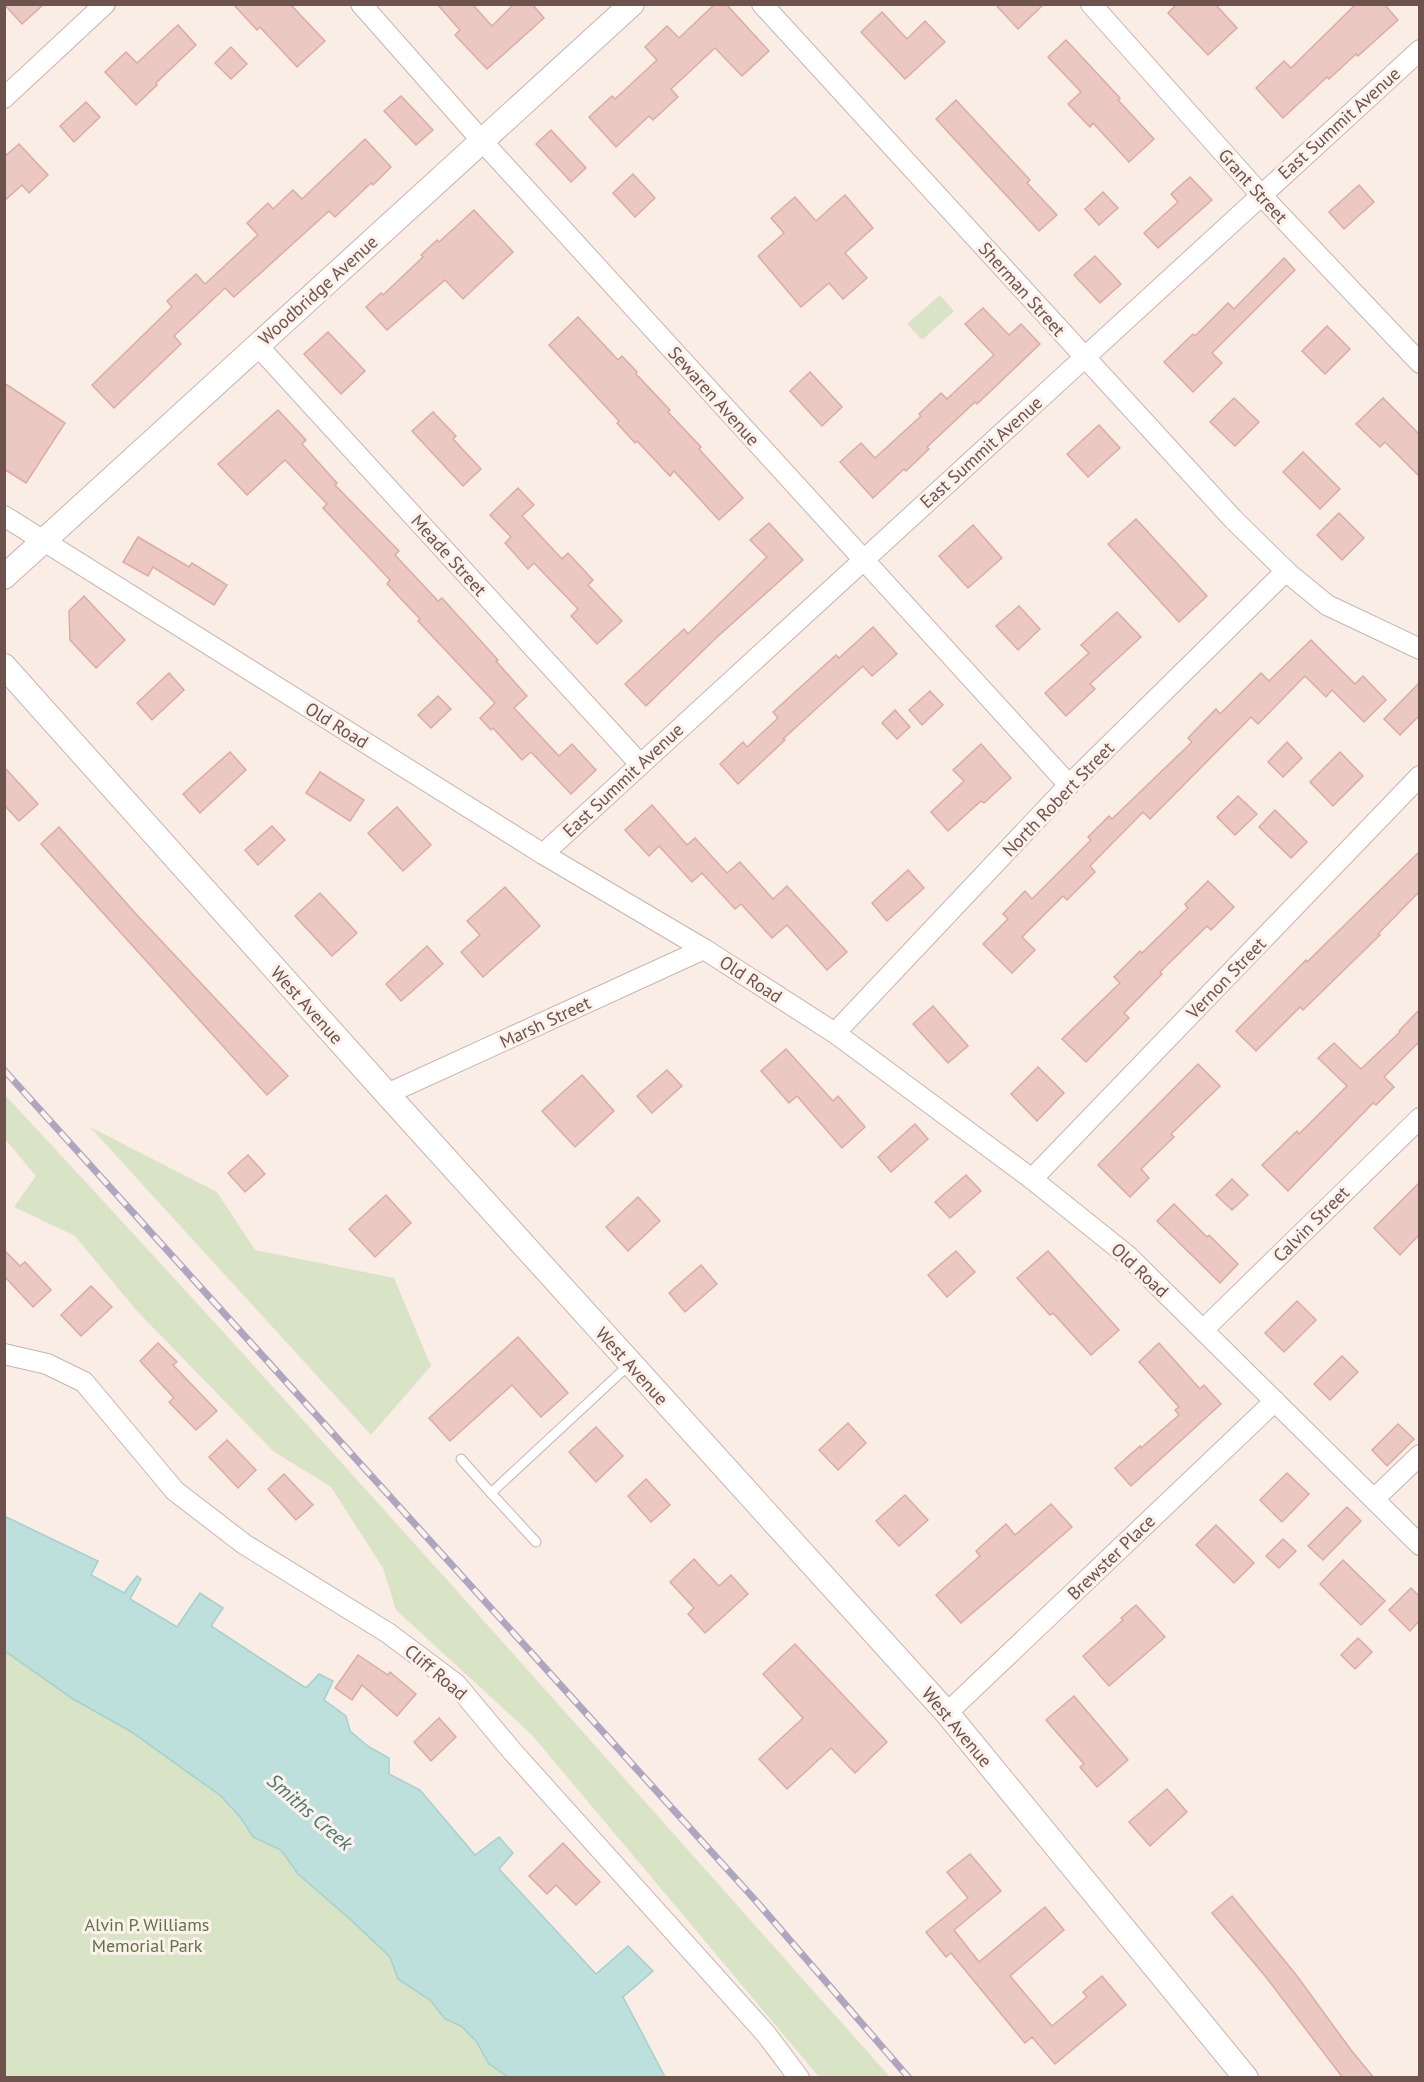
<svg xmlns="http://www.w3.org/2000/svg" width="1424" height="2082" font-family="'PT Sans',sans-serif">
	<rect width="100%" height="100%" fill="#f9ede5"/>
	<g fill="#d9e4c6">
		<path d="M940,295l14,16 -32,29 -15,-16z"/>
		<path d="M5,1095c300,322 592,653 885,982h-71l-287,-342 -136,-125 -13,-42 -52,-81 -58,-36 -137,-141 -61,-74 -61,-29 22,-31 -31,-37z"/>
		<path d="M90,1127l127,65 38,58 139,28 37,88 -60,69z"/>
		<path d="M5,1651l68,48 57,32 91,65 20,22 12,19 28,13 17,24 53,46 39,37 8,22 32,21 15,19 16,6 15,16 13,23 19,13 -503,1z"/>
	</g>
	<path fill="#bde0dd" stroke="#a4d0cd" stroke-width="1.5" d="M4,1516l94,45 -7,14 33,18 13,-17 4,3 -11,20 47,28 23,-34 23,15 -12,18 95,62 13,-14 14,7 -9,19 22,16 4,15 19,16 20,11v16l31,16 55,65 24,-18 14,16 -14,16 97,105 32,-28 25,25 -30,26 42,80h-157l-19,-13 -13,-23 -15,-15 -16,-7 -15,-19 -32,-21 -8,-22 -39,-37 -53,-46 -17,-24 -28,-13 -12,-19 -20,-22 -91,-65 -57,-32 -68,-48z"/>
	<g fill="#ebc8c1" stroke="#dbaca4" stroke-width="1.5">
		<path d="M4,4h40l-22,20z"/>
		<path d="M233,4h57l35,37 -28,26 -37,-40 -3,3z"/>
		<path d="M437,4h35l20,22 22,-22h18l12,14 -57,51 -32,-34 5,-5z"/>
		<path d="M715,4h11l43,47 -27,25 -27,-28 -44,41 7,8 -25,23 -4,-4 -33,31 -27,-30 23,-21 3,3 42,-39 -12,-13 22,-21 12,12z"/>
		<path d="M995,4h49l-26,25z"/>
		<path d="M1177,4h38l22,24 -29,27 -40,-42z"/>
		<path d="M1356,4h28l14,16 -40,36 -2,-2 -27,25 -2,-2 -44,41 -27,-30 28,-27 7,7z"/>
		<path d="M882,12l25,27 18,-18 20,21 -40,37 -44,-47z"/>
		<path d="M178,25l18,20 -40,38 1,2 -21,20 -31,-33 21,-20 11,11z"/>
		<path d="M1066,40l54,58 -2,2 36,39 -25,23 -36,-39 -3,4 -22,-23 13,-12 -33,-35z"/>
		<path d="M231,47l16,17 -16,15 -16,-16z"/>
		<path d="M401,96l32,34 -17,15 -32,-34z"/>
		<path d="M956,100l74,80 -3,3 30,32 -18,16 -103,-112z"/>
		<path d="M86,102l14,15 -26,25 -14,-16z"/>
		<path d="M551,130l35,38 -15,14 -35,-38z"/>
		<path d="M365,139l26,28 -18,18 -2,-2 -36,34 -6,-6 -95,86 -9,-9 -51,48 7,8 -67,64 -22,-23 80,-78 -5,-6 29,-27 9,10 53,-49 -11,-12 21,-20 5,6 20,-19 9,9z"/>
		<path d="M19,144l29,31 -19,18 -7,-8 -18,16v-44z"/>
		<path d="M633,174l22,24 -20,19 -22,-24z"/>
		<path d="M1190,177l22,23 -54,48 -14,-15 34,-31 -7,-8z"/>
		<path d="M1359,185l15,17 -30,27 -15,-17z"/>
		<path d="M1103,192l15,16 -19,17 -14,-16z"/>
		<path d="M845,195l28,33 -28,25 22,25 -24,21 -14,-16 -28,24 -43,-51 26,-23 -13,-15 24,-21 21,24z"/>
		<path d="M474,210l39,42 -50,47 -18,-19 -58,50 -21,-23 15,-14 2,2 40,-38 -2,-2 16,-15 2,2z"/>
		<path d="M1095,256l26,28 -21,19 -26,-28z"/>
		<path d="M1284,258l11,12 -83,83 10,10 -29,29 -29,-30 29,-28 2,2 33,-33 6,6z"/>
		<path d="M983,308l26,27 12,-11 19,20 -63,60 -2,-2 -48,45 2,2 -23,22 -2,-2 -31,29 -33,-36 21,-19 14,15 46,-42 -2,-2 22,-21 6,6 47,-44 -29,-31z"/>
		<path d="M578,317l40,43 4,-4 15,16 -1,2 34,36 -2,2 33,35 -2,2 44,49 -24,22 -45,-49 -4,5 -33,-35 -2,2 -18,-20 2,-2 -70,-76z"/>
		<path d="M1327,326l23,23 -25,25 -23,-23z"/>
		<path d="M328,332l37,39 -24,23 -37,-40z"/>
		<path d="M810,372l32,35 -20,19 -32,-35z"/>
		<path d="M4,383l61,40 -39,60 -22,-14z"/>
		<path d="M1234,398l25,24 -24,24 -25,-24z"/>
		<path d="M1383,398l36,36v42l-34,-34 -5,5 -24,-23z"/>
		<path d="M278,410l28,30 -4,4 35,39 -2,2 64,66 -4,4 43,46 4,-3 56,62 -2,1 31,35 -13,12 45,48 13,-12 24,26 -25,24 -40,-42 -9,8 -29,-32 -2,2 -11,-12 15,-15 -77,-82 2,-2 -33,-35 3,-4 -67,-72 4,-4 -42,-44 -38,35 -29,-31z"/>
		<path d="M433,412l23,24 -3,3 28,30 -18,17 -51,-55z"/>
		<path d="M1099,425l21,23 -32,29 -21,-23z"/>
		<path d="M1303,452l37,37 -20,20 -37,-37z"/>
		<path d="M518,488l16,17 -12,11 40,43 6,-6 25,27 -5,5 34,36 -25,23 -26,-28 7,-7 -44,-46 -6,6 -23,-26 6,-6 -21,-22z"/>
		<path d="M1339,513l25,25 -22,22 -25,-25z"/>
		<path d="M1136,519l71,77 -28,26 -71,-78z"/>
		<path d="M769,523l34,37 -87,78 -70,68 -21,-22 59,-55 4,5 79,-77 -17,-17z"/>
		<path d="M973,525l29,33 -34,30 -29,-32z"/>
		<path d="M138,537l51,30 3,-4 35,22 -13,20 -61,-38 -5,9 -25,-14z"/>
		<path d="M84,596l41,44 -29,28 -26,-28 -1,-29z"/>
		<path d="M1019,606l21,23 -22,21 -22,-24z"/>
		<path d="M1117,612l24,25 -51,47 5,5 -29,27 -21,-23 44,-40 -8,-8z"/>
		<path d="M873,627l24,27 -25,22 -9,-10 -80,73 2,1 -47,44 -18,-20 23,-22 4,5 31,-29 -5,-6 63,-57 3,3z"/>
		<path d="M1311,640l44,44 8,-8 23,24 -22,22 -32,-32 -6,7 -21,-21 -47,48 -7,-7 -101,102 -7,-7 -53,54 5,6 -28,28 -4,-4 -41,41 13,13 -23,23 -29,-29 25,-25 -5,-5 22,-23 7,8 59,-59 -3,-3 21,-21 3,3 80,-77 -4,-4 28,-29 4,5 41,-41 8,8z"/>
		<path d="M169,673l15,17 -32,30 -15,-17z"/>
		<path d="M1419,683v33l-19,19 -16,-16z"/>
		<path d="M930,691l13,14 -21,20 -13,-15z"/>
		<path d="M438,696l13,13 -20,19 -13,-13z"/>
		<path d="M895,710l15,17 -13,12 -15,-16z"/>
		<path d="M1287,742l15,16 -19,19 -15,-15z"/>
		<path d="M981,744l30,34 -27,25 -3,-2 -33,30 -17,-19 33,-31 -11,-11z"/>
		<path d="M230,752l16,18 -46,43 -17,-19z"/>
		<path d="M1340,752l23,24 -30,30 -23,-24z"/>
		<path d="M4,767l34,37 -19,17 -15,-16z"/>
		<path d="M320,772l44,28 -14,21 -44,-28z"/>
		<path d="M1238,796l19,18 -22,21 -18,-18z"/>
		<path d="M652,805l35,40 8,-7 32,35 13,-11 33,37 14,-13 60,66 -20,18 -40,-45 -15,13 -31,-34 -6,5 -33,-36 -10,9 -33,-36 -10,10 -24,-26z"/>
		<path d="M397,807l34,38 -28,26 -35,-38z"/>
		<path d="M1275,810l32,32 -16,16 -32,-31z"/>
		<path d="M272,826l13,14 -27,25 -13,-15z"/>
		<path d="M59,827l77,87 152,162 -21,19 -226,-251z"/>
		<path d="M1419,852v40l-41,42 2,1 -77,75 -3,-3 -44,44 -20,-20 70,-71 1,2z"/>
		<path d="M908,870l16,18 -37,33 -15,-18z"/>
		<path d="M1208,881l26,26 -23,23 -4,-4 -47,46 2,2 -38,39 5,5 -43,44 -24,-23 58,-56 -6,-6 26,-26 2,2 46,-45 -3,-4z"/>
		<path d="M505,887l35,39 -57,51 -22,-25 19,-17 -13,-14z"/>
		<path d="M320,893l37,40 -25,23 -37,-40z"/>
		<path d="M427,946l16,18 -42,37 -15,-17z"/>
		<path d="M933,1006l35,40 -20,17 -35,-39z"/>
		<path d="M1419,1010v32l-35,35 10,10 -18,18 -3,-2 -85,88 -26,-26 35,-34 2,3 48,-48 -29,-28 16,-15 27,26 39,-37 -1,-1z"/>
		<path d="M786,1049l47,52 5,-5 27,31 -23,21 -45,-52 -8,7 -28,-32z"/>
		<path d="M1198,1064l22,22 -49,48 3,3 -33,32 8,9 -19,19 -32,-32z"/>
		<path d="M1038,1067l26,26 -27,28 -26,-27z"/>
		<path d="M667,1070l15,16 -30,27 -15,-17z"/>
		<path d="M582,1075l32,36 -39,36 -33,-36z"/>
		<path d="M915,1124l13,15 -37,33 -13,-15z"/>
		<path d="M248,1155l17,19 -20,18 -17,-19z"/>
		<path d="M966,1175l15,16 -31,27 -15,-16z"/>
		<path d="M1232,1179l16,16 -16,15 -16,-15z"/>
		<path d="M1419,1183v52l-19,20 -26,-27z"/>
		<path d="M386,1195l25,28 -36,34 -26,-28z"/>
		<path d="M638,1197l22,24 -32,30 -22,-24z"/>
		<path d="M1174,1204l33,33 2,-2 29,29 -18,19 -63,-62z"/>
		<path d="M4,1250l16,16 5,-4 26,28 -18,17 -29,-31z"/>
		<path d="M956,1251l19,21 -28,25 -19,-22z"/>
		<path d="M1048,1251l71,79 -28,25 -38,-42 -3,2 -33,-37z"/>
		<path d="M701,1265l16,19 -32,28 -16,-19z"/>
		<path d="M91,1286l21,21 -31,29 -20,-21z"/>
		<path d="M1297,1301l19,19 -32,32 -19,-19z"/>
		<path d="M518,1337l50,56 -27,24 -29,-32 -62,56 -21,-23z"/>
		<path d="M158,1343l19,19 -4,3 44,46 -21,19 -27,-28 5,-4 -34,-37z"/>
		<path d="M1159,1343l41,46 4,-4 17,19 -90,82 -16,-18 25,-22 1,2 38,-33 -4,-5 4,-3 -40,-45z"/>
		<path d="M1342,1356l16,16 -28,28 -16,-16z"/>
		<path d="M848,1423l18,20 -28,27 -19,-20z"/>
		<path d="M1398,1424l16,15 -27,27 -15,-16z"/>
		<path d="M596,1427l27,29 -27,26 -27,-30z"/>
		<path d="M227,1440l29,30 -18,18 -29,-31z"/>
		<path d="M1287,1473l22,21 -27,28 -22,-22z"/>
		<path d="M284,1474l29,31 -17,15 -28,-31z"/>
		<path d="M646,1479l24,26 -19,17 -23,-26z"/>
		<path d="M905,1495l23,25 -29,26 -23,-25z"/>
		<path d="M1051,1504l21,23 -111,96 -25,-28 44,-39 -4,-5 30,-27 9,11z"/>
		<path d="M1347,1507l14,14 -38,39 -15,-14z"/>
		<path d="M1216,1525l38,38 -20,20 -38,-38z"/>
		<path d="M1283,1539l13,12 -17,17 -13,-12z"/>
		<path d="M694,1559l25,27 12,-11 17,19 -43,39 -17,-19 6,-6 -24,-26z"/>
		<path d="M1343,1560l42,41 -24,24 -41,-41z"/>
		<path d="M1411,1588l8,8v25l-9,10 -21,-21z"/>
		<path d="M1136,1605l29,32 -56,49 -26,-30 40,-36 -2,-2z"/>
		<path d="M1358,1638l14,14 -17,17 -14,-14z"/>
		<path d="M795,1644l92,98 -32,31 -24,-25 -44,41 -28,-30 44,-41 -40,-44z"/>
		<path d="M358,1655l30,20 2,-3 26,22 -19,22 -35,-31 -10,15 -17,-12z"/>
		<path d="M1074,1696l54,64 -31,27 -17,-20 4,-3 -38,-44z"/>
		<path d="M439,1718l17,19 -25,24 -17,-19z"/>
		<path d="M1167,1789l20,23 -37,34 -21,-24z"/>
		<path d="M563,1843l37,39 -24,23 -20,-20 -9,9 -18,-18z"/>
		<path d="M970,1854l31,37 -47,39 25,32 66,-55 19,23 -54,46 42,50 35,-29 -4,-5 19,-16 24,29 -71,59 -23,-27 -7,6 -74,-90 -5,4 -20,-25 42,-34 -21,-26z"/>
		<path d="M1232,1896l65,80 54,74 23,28h-31l-77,-101 -54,-64z"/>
	</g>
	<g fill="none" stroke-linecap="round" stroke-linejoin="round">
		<g stroke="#c8b4ad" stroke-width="11">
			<g id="service">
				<path d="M461,1459l30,34"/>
				<path d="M536,1542l-45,-49 140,-130"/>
			</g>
		</g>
		<g stroke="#c8b4ad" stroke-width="22">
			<g id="minor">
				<path d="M361,4l121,137 587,644"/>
				<path d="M762,4l471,515 55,54 39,32 93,44"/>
				<path d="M1091,4l170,191 159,168"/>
				<path d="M4,98l101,-94"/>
				<path d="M257,345l383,419"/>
				<path d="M4,516l539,338 161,95 131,84 197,146 96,77 292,289"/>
				<path d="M543,854l877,-804"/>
				<path d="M835,1033l234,-248 217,-214"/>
				<path d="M387,1094l317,-145"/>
				<path d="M1032,1179l388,-403"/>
				<path d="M1203,1330l217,-212"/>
				<path d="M4,1354l43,10 37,18 91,109 69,53 144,89 68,51 56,67 254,283 33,44"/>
				<path d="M1374,1499l46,-44"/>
				<path d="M947,1713l328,-312"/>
			</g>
		</g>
		<g stroke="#c8b4ad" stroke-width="26">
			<g id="tertiary">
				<path d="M4,577l628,-573"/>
				<path d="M4,666l383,428 560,619 299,365"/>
			</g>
		</g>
		<use href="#service" stroke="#fff" stroke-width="9"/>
		<use href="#minor" stroke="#fff" stroke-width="20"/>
		<use href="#tertiary" stroke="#fff" stroke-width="24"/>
		<g stroke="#aea6c1" stroke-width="7">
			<path id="rail" d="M4,1070l752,831 153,177"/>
		</g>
		<use href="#rail" stroke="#fcf2eb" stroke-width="4.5" stroke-dasharray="14" stroke-linecap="butt"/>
	</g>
	<g text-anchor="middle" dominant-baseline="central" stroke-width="6" stroke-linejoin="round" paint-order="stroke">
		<g font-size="18" fill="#6e524e" stroke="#fcf2eb">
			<text transform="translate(1339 123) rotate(-42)">East Summit Avenue</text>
			<text transform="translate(1253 186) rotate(48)">Grant Street</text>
			<text transform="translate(1022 289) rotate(48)">Sherman Street</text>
			<text transform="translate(318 290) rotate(-42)">Woodbridge Avenue</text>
			<text transform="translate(714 396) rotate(48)">Sewaren Avenue</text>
			<text transform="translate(981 452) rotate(-42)">East Summit Avenue</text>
			<text transform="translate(449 555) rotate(48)">Meade Street</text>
			<text transform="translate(337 725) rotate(32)">Old Road</text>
			<text transform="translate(623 780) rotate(-43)">East Summit Avenue</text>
			<text transform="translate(1058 799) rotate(-46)">North Robert Street</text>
			<text transform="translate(1226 978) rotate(-46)">Vernon Street</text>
			<text transform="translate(751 979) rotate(33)">Old Road</text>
			<text transform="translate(307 1005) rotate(48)">West Avenue</text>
			<text transform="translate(545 1022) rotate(-25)">Marsh Street</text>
			<text transform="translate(1311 1224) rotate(-45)">Calvin Street</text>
			<text transform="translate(1140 1270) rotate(43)">Old Road</text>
			<text transform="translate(632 1366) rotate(48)">West Avenue</text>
			<text transform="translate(1111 1557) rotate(-44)">Brewster Place</text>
			<text transform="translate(436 1672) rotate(40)">Cliff Road</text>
			<text transform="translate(957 1727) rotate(50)">West Avenue</text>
		</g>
		<g font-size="18" fill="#5e7248" stroke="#fcf2eb">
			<text x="147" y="1924">Alvin P. Williams<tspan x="147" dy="21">Memorial Park</tspan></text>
		</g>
		<g font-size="20" font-style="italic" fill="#477875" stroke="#fcf2eb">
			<text transform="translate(310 1812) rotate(41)">Smiths Creek</text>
		</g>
	</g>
	<rect width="1424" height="2082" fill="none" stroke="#6e524e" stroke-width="12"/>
</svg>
